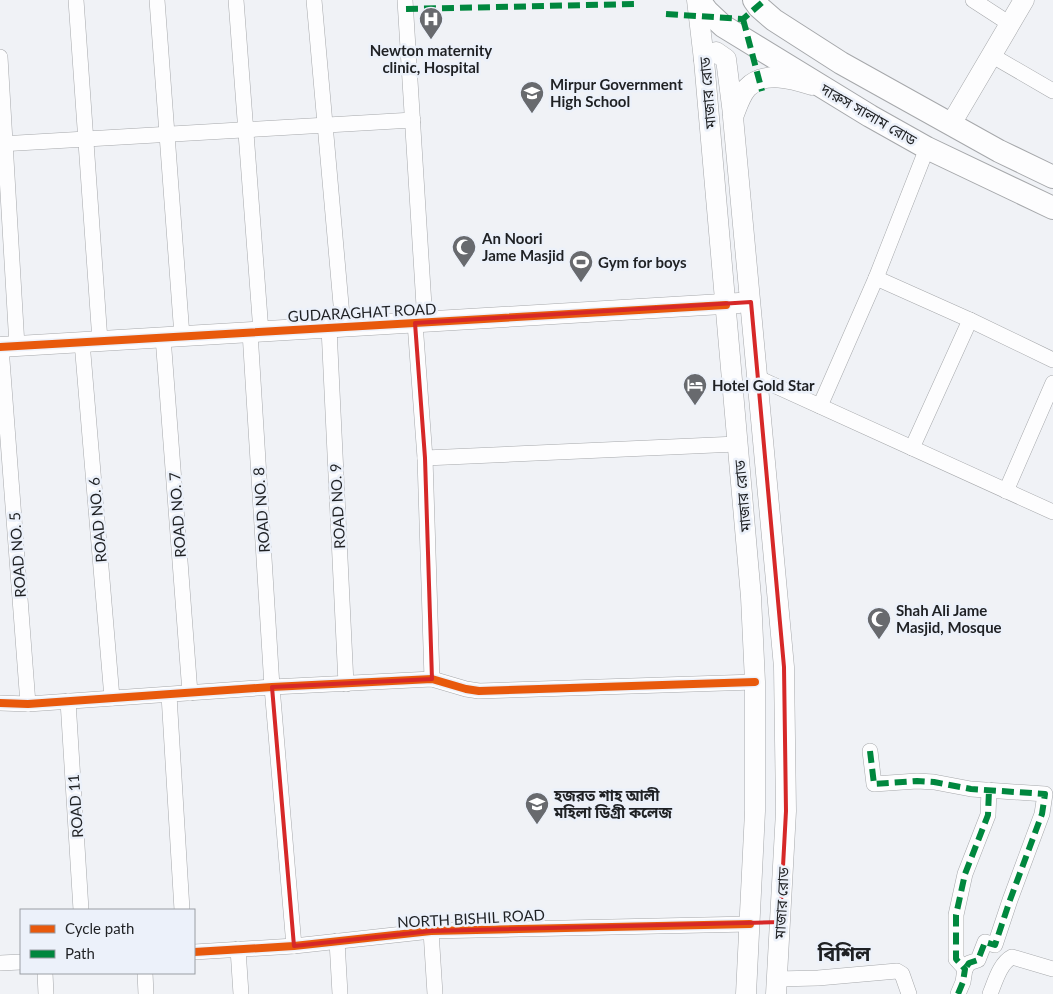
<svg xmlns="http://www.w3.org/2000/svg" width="1053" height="994" font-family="Lato,'Noto Sans Bengali',sans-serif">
	<rect width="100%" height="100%" fill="#f0f2f6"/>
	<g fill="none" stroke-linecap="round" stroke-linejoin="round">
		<g stroke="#a6a8ab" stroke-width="16">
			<g id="street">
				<path d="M76,0l24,341"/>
				<path d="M157,0l25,336"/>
				<path d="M236,0l25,332"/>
				<path d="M314,0l29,327"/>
				<path d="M405,0l20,322"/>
				<path d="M973,0l37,24"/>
				<path d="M991,55l62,36"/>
				<path d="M0,57l17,289"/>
				<path d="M0,144l413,-24"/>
				<path d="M876,278l94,42 83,40"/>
				<path d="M415,323l10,135 7,221"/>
				<path d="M329,328l17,356"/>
				<path d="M250,332l22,355 22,259"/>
				<path d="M163,337l27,356"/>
				<path d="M82,342l30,356"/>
				<path d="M1,347l27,357"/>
				<path d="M758,378l295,134"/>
				<path d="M820,406l56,-128 51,-130"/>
				<path d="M912,448l58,-128"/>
				<path d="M425,458l312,-14"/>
				<path d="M1006,491l47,-108"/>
				<path d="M169,695l13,215"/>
				<path d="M68,701l13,209"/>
				<path d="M0,703l28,1 244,-17 160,-8 34,10 13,2 276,-9"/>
				<path d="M870,751l4,33 43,-3 17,1 37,7 74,5 -3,20 -32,86 -15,45 -10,-3 -7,18 -9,3 -4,6"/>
				<path d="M431,931l4,63"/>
				<path d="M337,941l3,53"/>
				<path d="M238,949l3,45"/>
				<path d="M194,952l100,-6 137,-15 319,-7"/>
				<path d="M0,963l21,-1"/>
				<path d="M45,973l1,21"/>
				<path d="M145,973l1,21"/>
				<path d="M777,979l41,-1 79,-7 5,3 7,20"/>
				<path d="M958,994l5,-12 2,-13 -9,-10v-44l9,-41 23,-59 1,-25"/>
				<path d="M990,994c5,-12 10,-31 22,-37l41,12"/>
			</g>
		</g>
		<g stroke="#a6a8ab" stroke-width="21">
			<g id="secondary">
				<path d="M697,0l7,60 47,537 4,85v129l-9,183"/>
				<path d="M704,60l5,-6 7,-2 10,7 7,55"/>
				<path d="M951,124l73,-124"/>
				<path d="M0,347l739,-44"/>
				<path d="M776,994l10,-183 -2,-144 -51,-550c4,-10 7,-21 14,-29 17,-18 46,-9 65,-3"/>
			</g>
		</g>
		<g stroke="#a6a8ab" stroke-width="24">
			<g id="primary">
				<path d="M699,0l8,11 16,15 147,90 57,32 126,60"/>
				<path d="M754,0l5,7 15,13 67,43 158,88 54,26"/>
			</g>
		</g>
		<use href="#street" stroke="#fdfdfe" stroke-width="15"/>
		<use href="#secondary" stroke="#fdfdfe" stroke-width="20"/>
		<use href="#primary" stroke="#fdfdfe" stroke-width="22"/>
		<g stroke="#00873e" stroke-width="6" stroke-dasharray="12 6" stroke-linecap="butt">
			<path d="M406,9l229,-5"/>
			<path d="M666,14l77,5 22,-19"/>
			<path d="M743,19l19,72"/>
			<path d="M870,751l4,33 43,-3 17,1 37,7 74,5 -3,20 -32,86 -15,45 -10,-3 -7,18 -9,3 -4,6"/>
			<path d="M958,994l5,-12 2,-13 -9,-10v-44l9,-41 23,-59 1,-25"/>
		</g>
		<g stroke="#ecf1fa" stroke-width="11">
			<g id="cycleway">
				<path d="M0,347l726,-42"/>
				<path d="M0,703l28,1 244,-17 160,-8 34,10 13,2 276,-9"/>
				<path d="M194,952l100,-6 137,-15 319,-7"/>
			</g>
		</g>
		<use href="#cycleway" stroke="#e8590c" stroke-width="8"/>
	</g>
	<path fill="none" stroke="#d62828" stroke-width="4" stroke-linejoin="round" d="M751,302l33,365 2,144 -6,111 -349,9 -137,15 -22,-259 160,-8 -7,-221 -10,-135z"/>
	<defs>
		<g id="hospital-pin" transform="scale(1.25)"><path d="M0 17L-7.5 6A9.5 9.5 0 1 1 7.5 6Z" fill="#686a6e" stroke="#ecf1fa"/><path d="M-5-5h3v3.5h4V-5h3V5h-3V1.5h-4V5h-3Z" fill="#fff"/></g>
		<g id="university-pin" transform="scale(1.25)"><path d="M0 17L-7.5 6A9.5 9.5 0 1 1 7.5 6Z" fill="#686a6e" stroke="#ecf1fa"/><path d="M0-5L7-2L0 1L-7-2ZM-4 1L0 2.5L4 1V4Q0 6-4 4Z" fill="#fff"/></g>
		<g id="mosque-pin" transform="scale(1.25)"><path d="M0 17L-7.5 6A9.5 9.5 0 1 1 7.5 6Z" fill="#686a6e" stroke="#ecf1fa"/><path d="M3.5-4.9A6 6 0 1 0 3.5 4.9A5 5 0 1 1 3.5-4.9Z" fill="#fff"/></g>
		<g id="stadium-pin" transform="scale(1.25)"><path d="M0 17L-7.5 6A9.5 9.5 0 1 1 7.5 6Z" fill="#686a6e" stroke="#ecf1fa"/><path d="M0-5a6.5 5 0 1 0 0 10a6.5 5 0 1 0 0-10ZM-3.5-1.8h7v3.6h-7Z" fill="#fff"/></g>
		<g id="hotel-pin" transform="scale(1.25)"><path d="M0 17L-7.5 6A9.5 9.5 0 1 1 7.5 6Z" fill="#686a6e" stroke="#ecf1fa"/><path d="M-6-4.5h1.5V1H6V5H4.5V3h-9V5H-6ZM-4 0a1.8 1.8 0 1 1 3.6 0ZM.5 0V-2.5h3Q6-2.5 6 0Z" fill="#fff"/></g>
	</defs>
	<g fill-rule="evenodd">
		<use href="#hospital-pin" x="431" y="19"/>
		<use href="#university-pin" x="532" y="93"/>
		<use href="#mosque-pin" x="464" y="247"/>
		<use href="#stadium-pin" x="581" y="262"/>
		<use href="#hotel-pin" x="695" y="385"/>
		<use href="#mosque-pin" x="879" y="619"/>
		<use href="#university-pin" x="537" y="804"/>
	</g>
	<g text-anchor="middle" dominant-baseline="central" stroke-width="5" stroke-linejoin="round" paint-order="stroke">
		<g font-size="15" font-weight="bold" fill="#1f2124" stroke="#ecf1fa" text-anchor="start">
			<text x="431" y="50" text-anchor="middle">Newton maternity<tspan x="431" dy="17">clinic, Hospital</tspan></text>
			<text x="550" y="84">Mirpur Government<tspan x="550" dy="17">High School</tspan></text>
			<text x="482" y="238">An Noori<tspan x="482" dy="17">Jame Masjid</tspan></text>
			<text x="598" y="262">Gym for boys</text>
			<text x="712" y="385">Hotel Gold Star</text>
			<text x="896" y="610">Shah Ali Jame<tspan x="896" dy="17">Masjid, Mosque</tspan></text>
			<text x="554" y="795">হজরত শাহ আলী<tspan x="554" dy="17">মহিলা ডিগ্রী কলেজ</tspan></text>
		</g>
		<g font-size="15" fill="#1f2124" stroke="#ecf1fa">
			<text transform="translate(707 93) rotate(-95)">মাজার রোড</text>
			<text transform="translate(869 114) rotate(30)">দারুস সালাম রোড</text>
			<text transform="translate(362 312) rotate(-3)">GUDARAGHAT ROAD</text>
			<text transform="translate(742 496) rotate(-95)">মাজার রোড</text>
			<text transform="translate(337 506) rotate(-93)">ROAD NO. 9</text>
			<text transform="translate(261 510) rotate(-94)">ROAD NO. 8</text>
			<text transform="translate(177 515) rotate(-94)">ROAD NO. 7</text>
			<text transform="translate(97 520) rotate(-95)">ROAD NO. 6</text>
			<text transform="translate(17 555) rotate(-94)">ROAD NO. 5</text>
			<text transform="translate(75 806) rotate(-94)">ROAD 11</text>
			<text transform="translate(781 903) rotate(-87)">মাজার রোড</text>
			<text transform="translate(471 918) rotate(-3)">NORTH BISHIL ROAD</text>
		</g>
		<g font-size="20" font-weight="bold" fill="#1f2124" stroke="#ecf1fa">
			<text x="844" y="953">বিশিল</text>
		</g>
	</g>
	<rect x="20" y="909" width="175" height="65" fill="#ecf1fa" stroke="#9a9ea4"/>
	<rect x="30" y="925" width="25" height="8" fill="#e8590c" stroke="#9a9ea4"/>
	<text x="65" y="934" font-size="15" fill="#1f2124">Cycle path</text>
	<rect x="30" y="950" width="25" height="8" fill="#00873e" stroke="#9a9ea4"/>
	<text x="65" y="959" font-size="15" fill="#1f2124">Path</text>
</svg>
